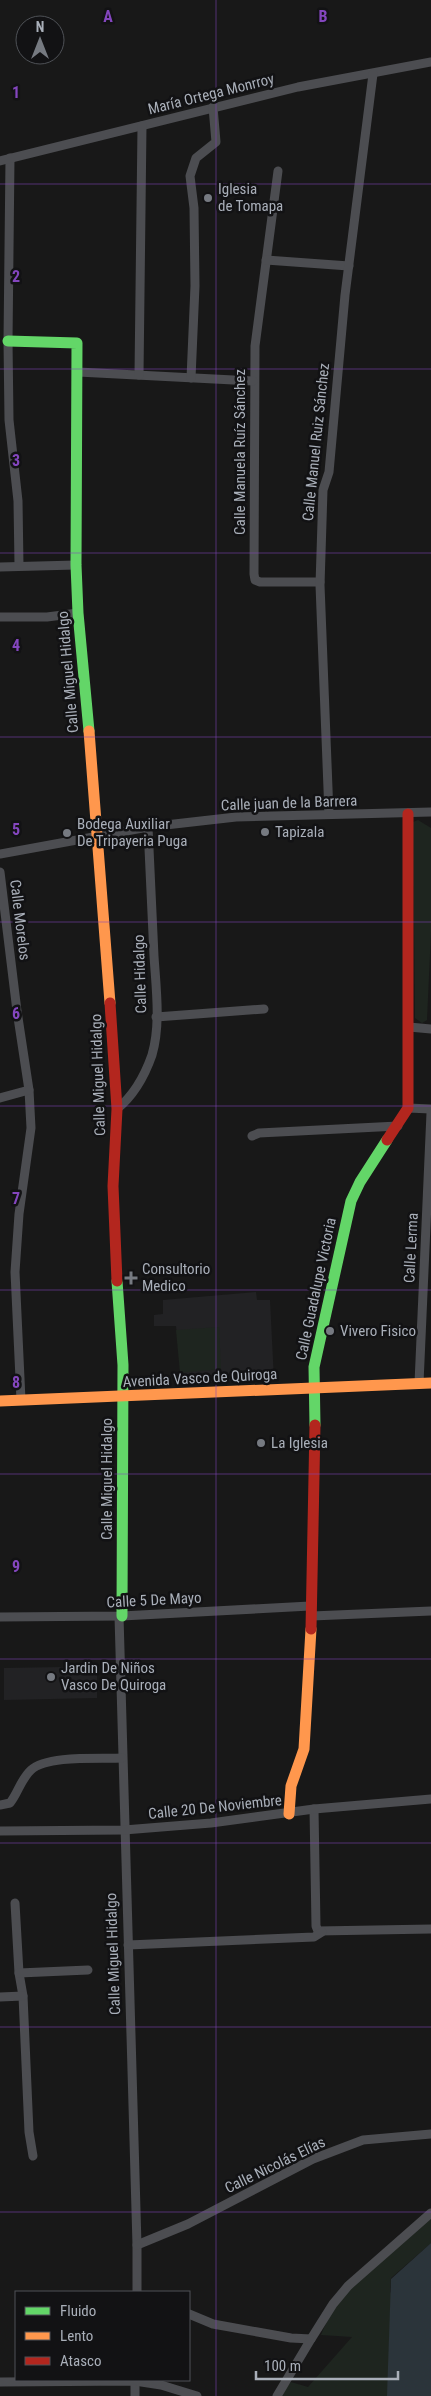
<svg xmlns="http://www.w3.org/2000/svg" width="431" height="2396" font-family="'Roboto Condensed',sans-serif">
	<rect width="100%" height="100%" fill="#181818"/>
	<g fill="#222224">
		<path d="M256,1292l1,8h13l4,80 -92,3 -6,-57h-22v-11l9,-1v-14z"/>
		<path d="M123,1666l-3,5 -23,2v25l-93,2v-32z"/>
	</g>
	<g fill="#1e251f">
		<path d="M418,820l13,8v104l-4,88 -5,3 -7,-5 -2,-196z"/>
		<path d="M219,1327l2,42 -41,4 -4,-43z"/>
		<path d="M431,2219v24l-40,35 -1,13 41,105h-151l11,-14 17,5 44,-50 -31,-2c19,-50 70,-83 110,-116z"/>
	</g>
	<path fill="#2b343a" d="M431,2243v153h-44l4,-117z"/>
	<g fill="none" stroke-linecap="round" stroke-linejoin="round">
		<g stroke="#4c4d51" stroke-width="9">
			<path d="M10,158l-2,183 1,79 9,81 1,64"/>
			<path d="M0,161l298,-74 133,-25"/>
			<path d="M278,171l-23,175 -1,228 1,6 5,2h60"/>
			<path d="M266,260l83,6"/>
			<path d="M78,372l175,9"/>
			<path d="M139,375l3,-249"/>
			<path d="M191,378l4,-92 -1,-78 -4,-32 6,-18 20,-16 -3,-35"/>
			<path d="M0,567l76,-2"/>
			<path d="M0,617h47l31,-4"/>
			<path d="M329,814l-9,-229 3,-95 6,-18 16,-177 28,-221"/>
			<path d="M0,854l148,-27 88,-10 195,-5"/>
			<path d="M0,872l17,139 12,79 2,38 -12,86 -4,58 6,128"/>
			<path d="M156,1017l108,-8"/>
			<path d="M409,1027l22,2"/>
			<path d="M0,1098l29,-8"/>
			<path d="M408,1108l23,1"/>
			<path d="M117,1109c16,-13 28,-34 35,-54 9,-31 4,-67 2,-99 -2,-43 -4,-86 -6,-129"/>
			<path d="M252,1136l7,-3 139,-7"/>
			<path d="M419,1383l12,-270"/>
			<path d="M119,1616l18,629v47"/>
			<path d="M312,1616l119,-5"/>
			<path d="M0,1617l122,-1 188,-10"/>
			<path d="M0,1805l10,-2c8,-10 11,-24 21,-33 16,-15 68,-11 91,-12"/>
			<path d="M314,1809l2,117 2,5 113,-2"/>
			<path d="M0,1831l124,-1 87,-7 103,-14 117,-10"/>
			<path d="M15,1903l4,70 4,23 6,136 4,24"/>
			<path d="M128,1945l186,-8 8,-5"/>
			<path d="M19,1973l69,-3"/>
			<path d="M0,1997l23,-1"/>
			<path d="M137,2245l51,-21 125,-65 50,-19 68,-6"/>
			<path d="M189,2314l24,10 78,14 20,1 22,-35 15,-18 83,-73"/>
			<path d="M135,2380v16"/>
			<path d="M0,2382l135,-1 26,4 36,11"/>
			<path d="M277,2396l34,-57"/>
		</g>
		<g stroke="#63d668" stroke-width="11">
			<path d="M8,341l69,2 -1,222 2,48 11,118"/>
			<path d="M117,1281l6,84 -1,251"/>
			<path d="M315,1425l-1,-58 37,-166 9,-19 27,-42"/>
		</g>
		<g stroke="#ff974d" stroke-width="11">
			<path d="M89,731l21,272"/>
			<path d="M0,1401l431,-18"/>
			<path d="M289,1814l2,-28 13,-37 7,-120"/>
		</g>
		<g stroke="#b3261e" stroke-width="11">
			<path d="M110,1003l7,106 -4,77 4,95"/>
			<path d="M387,1140l21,-32v-294"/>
			<path d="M311,1629l4,-204"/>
		</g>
	</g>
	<path fill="none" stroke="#8446be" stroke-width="1" stroke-opacity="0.55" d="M216,0v2396M0,184h431M0,369h431M0,553h431M0,737h431M0,922h431M0,1106h431M0,1290h431M0,1474h431M0,1659h431M0,1843h431M0,2027h431M0,2212h431"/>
	<g fill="#767a81" stroke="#121214" stroke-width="2">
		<circle cx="208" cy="198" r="5"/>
		<circle cx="265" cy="832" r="5"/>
		<circle cx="67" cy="833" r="5"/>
		<path d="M128.5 1270.5h5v5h5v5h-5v5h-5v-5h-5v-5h5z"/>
		<circle cx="330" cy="1331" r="5"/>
		<circle cx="261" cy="1443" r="5"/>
		<circle cx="51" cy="1677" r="5"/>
	</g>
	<g text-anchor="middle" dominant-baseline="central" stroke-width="5" stroke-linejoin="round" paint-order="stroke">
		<g font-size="15" fill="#a9afb9" stroke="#121214">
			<text transform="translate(211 94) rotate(-14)">María Ortega Monrroy</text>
			<text transform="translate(316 442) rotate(-84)">Calle Manuel Ruiz Sánchez</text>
			<text transform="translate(240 452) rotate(-90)">Calle Manuela Ruíz Sánchez</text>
			<text transform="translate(68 672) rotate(-95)">Calle Miguel Hidalgo</text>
			<text transform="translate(289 803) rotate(-2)">Calle juan de la Barrera</text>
			<text transform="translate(20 920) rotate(83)">Calle Morelos</text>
			<text transform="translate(140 974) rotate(-92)">Calle Hidalgo</text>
			<text transform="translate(98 1075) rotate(-92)">Calle Miguel Hidalgo</text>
			<text transform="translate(411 1248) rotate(-87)">Calle Lerma</text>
			<text transform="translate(316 1289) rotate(-78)">Calle Guadalupe Victoria</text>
			<text transform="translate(200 1378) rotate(-3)">Avenida Vasco de Quiroga</text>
			<text transform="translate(107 1479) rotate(-90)">Calle Miguel Hidalgo</text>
			<text transform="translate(154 1600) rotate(-3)">Calle 5 De Mayo</text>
			<text transform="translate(215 1807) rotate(-6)">Calle 20 De Noviembre</text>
			<text transform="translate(113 1954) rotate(-92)">Calle Miguel Hidalgo</text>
			<text transform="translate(275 2165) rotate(-26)">Calle Nicolás Elías</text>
		</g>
		<g font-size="15" fill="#a9afb9" stroke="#121214" text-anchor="start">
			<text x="218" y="189">Iglesia<tspan x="218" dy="17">de Tomapa</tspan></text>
			<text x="77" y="824">Bodega Auxiliar<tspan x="77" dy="17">De Tripayeria Puga</tspan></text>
			<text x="275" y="832">Tapizala</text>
			<text x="142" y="1269">Consultorio<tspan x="142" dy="17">Medico</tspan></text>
			<text x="340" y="1331">Vivero Fisico</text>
			<text x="271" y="1443">La Iglesia</text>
			<text x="61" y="1668">Jardin De Niños<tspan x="61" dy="17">Vasco De Quiroga</tspan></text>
		</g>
	</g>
	<g font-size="16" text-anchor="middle" font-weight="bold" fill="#8446be" stroke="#121214" stroke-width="5" stroke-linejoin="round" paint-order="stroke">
		<text x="108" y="22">A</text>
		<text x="323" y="22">B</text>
		<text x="16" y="98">1</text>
		<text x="16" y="282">2</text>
		<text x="16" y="466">3</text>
		<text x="16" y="651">4</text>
		<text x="16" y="835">5</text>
		<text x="16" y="1019">6</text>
		<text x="16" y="1204">7</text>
		<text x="16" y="1388">8</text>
		<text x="16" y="1572">9</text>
	</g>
	<rect x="15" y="2291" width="175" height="90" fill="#121214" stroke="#4e5156"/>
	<rect x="25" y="2307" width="25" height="8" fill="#63d668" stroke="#4e5156"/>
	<text x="60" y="2316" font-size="15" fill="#a9afb9">Fluido</text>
	<rect x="25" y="2332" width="25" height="8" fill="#ff974d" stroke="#4e5156"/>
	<text x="60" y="2341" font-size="15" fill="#a9afb9">Lento</text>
	<rect x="25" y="2357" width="25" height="8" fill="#b3261e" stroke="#4e5156"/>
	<text x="60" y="2366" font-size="15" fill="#a9afb9">Atasco</text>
	<g transform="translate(40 40)"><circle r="24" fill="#121214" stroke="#4e5156"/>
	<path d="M0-4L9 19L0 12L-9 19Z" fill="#767a81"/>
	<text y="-8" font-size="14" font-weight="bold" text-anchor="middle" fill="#a9afb9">N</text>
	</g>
	<path d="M256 2371v8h142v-8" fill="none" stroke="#a9afb9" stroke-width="2.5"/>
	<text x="264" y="2371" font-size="15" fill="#a9afb9" stroke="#121214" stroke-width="4" paint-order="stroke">100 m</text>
</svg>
